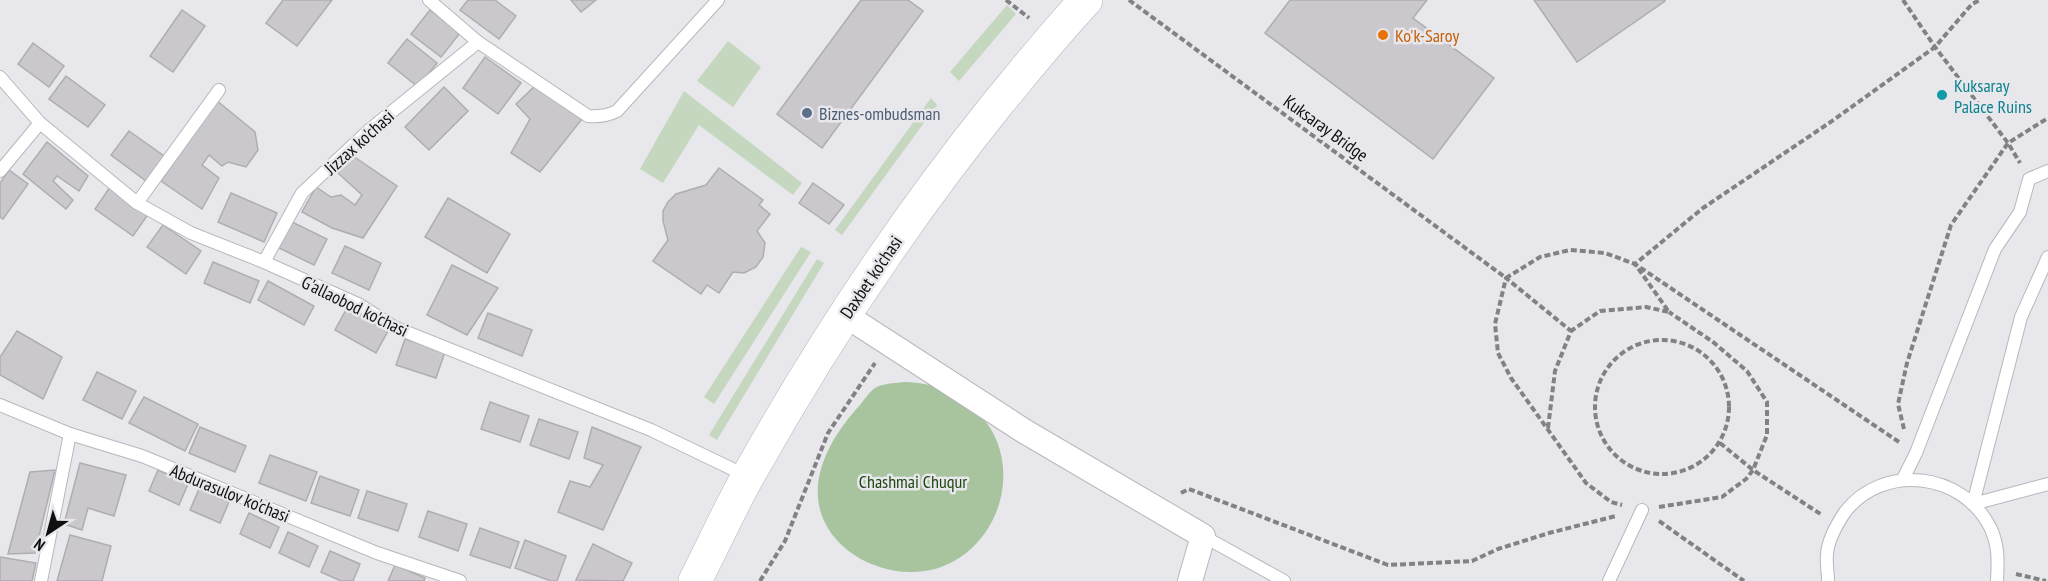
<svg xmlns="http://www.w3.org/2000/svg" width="2048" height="581" font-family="'PT Sans Narrow',sans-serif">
	<rect width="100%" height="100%" fill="#e7e7ec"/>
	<g fill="#c5d7bf">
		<path d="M1007,5l9,9 -57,67 -9,-9z"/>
		<path d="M728,41l33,26 -28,40 -36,-26z"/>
		<path d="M684,91l118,92 -9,12 -94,-70 -36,58 -23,-14z"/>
		<path d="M931,98l6,7 -95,130 -7,-5z"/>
		<path d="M801,247l10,5 -97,152 -10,-7z"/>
		<path d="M817,259l7,4 -107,177 -8,-5z"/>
	</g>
	<path fill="#a7c49e" d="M906,382c27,1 41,8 62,25 10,7 19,14 25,26 31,59 -11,138 -80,139 -43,1 -91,-28 -95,-74 -3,-35 20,-69 42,-93 4,-5 9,-13 15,-17 9,-5 21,-5 31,-6z"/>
	<g fill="#cac8cd" stroke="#aeadb1" stroke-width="1.5">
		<path d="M283,0h49l-35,46 -31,-23z"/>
		<path d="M468,0h27l21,16 -17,23 -39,-29z"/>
		<path d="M571,0h25l-15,12z"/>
		<path d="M861,0h47l15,11 -101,137 -45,-34z"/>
		<path d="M1290,0h137l-14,18 81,60 -61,81 -168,-126z"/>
		<path d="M1534,0h131v1l-88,61z"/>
		<path d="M182,10l23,16 -32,46 -23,-16z"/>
		<path d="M430,10l30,23 -19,24 -30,-23z"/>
		<path d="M407,39l30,24 -19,24 -30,-24z"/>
		<path d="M33,43l31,23 -15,21 -31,-23z"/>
		<path d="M485,57l36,26 -23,31 -35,-26z"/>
		<path d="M66,76l39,29 -17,22 -39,-28z"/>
		<path d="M535,86l47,33 -42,53 -29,-19 19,-34 -14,-15z"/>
		<path d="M444,87l24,24 -39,39 -24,-23z"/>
		<path d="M216,100l39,32 3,18 -12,17 -18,-5 -6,4 -13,-11 -7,10 17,13 -17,31 -41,-28z"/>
		<path d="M129,131l35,25 -18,25 -35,-26z"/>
		<path d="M47,142l41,34 -9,15 -22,-15 -4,5 20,19 -7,9 -43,-35z"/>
		<path d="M353,156l44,30 -34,52 -31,-10 -30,-16 14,-25 15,10 10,-2 14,10 7,-10 -24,-22z"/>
		<path d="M719,168l44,32 -4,5 11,9 -13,17 8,12 -2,14 -7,10 -12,6 -11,-1 -14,21 -12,-8 -6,9 -48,-33 15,-21 -5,-19v-10l5,-9 8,-8 30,-9z"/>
		<path d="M9,170l19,14 -25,35 -3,-2v-34z"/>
		<path d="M813,183l31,22 -15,19 -30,-21z"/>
		<path d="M110,187l39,26 -16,23 -38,-27z"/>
		<path d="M231,193l46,20 -13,29 -46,-20z"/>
		<path d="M448,198l62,36 -23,39 -62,-36z"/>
		<path d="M292,222l35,17 -13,26 -35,-17z"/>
		<path d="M163,225l38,26 -15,23 -39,-27z"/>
		<path d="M345,246l36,17 -12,27 -37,-17z"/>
		<path d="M213,262l46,19 -9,22 -46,-20z"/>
		<path d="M452,265l46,23 -31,47 -40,-20z"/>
		<path d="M268,281l46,25 -10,19 -46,-25z"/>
		<path d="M347,308l41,23 -12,22 -41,-23z"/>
		<path d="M488,313l44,17 -10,26 -44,-18z"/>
		<path d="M17,331l45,26 -19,42 -43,-24v-18z"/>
		<path d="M405,339l40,13 -9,26 -40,-13z"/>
		<path d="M97,372l39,19 -14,28 -39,-19z"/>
		<path d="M144,397l54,27 -13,27 -56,-28z"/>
		<path d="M490,402l39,14 -9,26 -39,-13z"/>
		<path d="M539,419l39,13 -9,27 -39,-14z"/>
		<path d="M200,427l46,19 -11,26 -46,-19z"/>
		<path d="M592,427l49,20 -38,83 -45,-18 12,-31 20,6 13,-22 -19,-7z"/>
		<path d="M270,455l47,17 -11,29 -47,-18z"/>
		<path d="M80,463l46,12 -12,41 -26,-8 -6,22 -18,-6z"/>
		<path d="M55,470l-20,83 -27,1 22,-82z"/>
		<path d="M158,470l30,14 -9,21 -30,-14z"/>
		<path d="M320,476l39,14 -9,26 -39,-13z"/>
		<path d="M199,489l30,13 -9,21 -30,-13z"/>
		<path d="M367,491l40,13 -9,27 -40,-13z"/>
		<path d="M428,511l39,13 -9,27 -39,-14z"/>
		<path d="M249,513l30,14 -9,21 -30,-14z"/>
		<path d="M480,528l39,14 -9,26 -40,-13z"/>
		<path d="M288,532l30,14 -9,21 -30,-14z"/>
		<path d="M70,535l41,11 -9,35h-45z"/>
		<path d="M525,540l41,16 -9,25h-6l-36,-13z"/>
		<path d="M593,544l39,19 -9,18 -47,-1z"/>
		<path d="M330,551l30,13 -7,17h-12l-20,-9z"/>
		<path d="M0,557l36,6 -4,18h-32z"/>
		<path d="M395,565l30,13 -1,3h-36z"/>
	</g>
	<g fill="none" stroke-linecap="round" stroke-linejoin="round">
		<g stroke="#b7b7bc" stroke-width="14">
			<g id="service">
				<path d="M429,0l49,42 110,74c11,1 19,0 29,-5l101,-111"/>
				<path d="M0,77l40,46 97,80 54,30 73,29 96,43 34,22 257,103 96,46"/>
				<path d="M0,171l40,-48"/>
				<path d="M137,203l82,-113"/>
				<path d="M2048,257l-27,60 -48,187 75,-20"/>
				<path d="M264,262l38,-69 66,-62 110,-89"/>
				<path d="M0,405l70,29 72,22 235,97 83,28"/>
				<path d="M1903,479l13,-26 79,-204 25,-37 9,-33 19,-8"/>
				<path d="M1203,536l81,45"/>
				<path d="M41,581l29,-147"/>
				<path d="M1609,581l33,-71"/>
				<path d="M1828,581c0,-9 -2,-19 -1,-27 1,-15 10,-30 18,-42 38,-49 117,-40 145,15 9,18 8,35 7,54"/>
			</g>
		</g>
		<g stroke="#b7b7bc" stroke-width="26">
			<path id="minor" d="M845,315l179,116 179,105 -13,45"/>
		</g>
		<g stroke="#b7b7bc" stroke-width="34">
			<path id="secondary" d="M695,581c18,-35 34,-71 53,-105 73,-131 156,-256 250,-373 29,-35 57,-70 88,-103"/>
		</g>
		<g stroke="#828285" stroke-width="4" stroke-dasharray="6 3" stroke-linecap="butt">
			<path d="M1006,0l23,18"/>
			<path d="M1129,0l377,278 34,-21 30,-7 35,3 30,11 34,48 -23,-5 -46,4 -29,20"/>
			<path d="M1903,0l32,47 73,96 12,20"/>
			<circle cx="1662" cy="407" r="67"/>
			<path d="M1548,428l7,-57 16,-40 -65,-53 -11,46 3,29 13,25 75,105 25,19 11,3"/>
			<path d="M1904,429l-6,-25 9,-41 44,-138 57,-82 40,-25"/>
			<path d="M1899,442l-264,-178 68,-56 132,-89 100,-72 37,-43 8,-4"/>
			<path d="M1720,443l33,27 69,45"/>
			<path d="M1181,493l8,-4 199,76 84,-4 26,-12 51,-16 67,-17"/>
			<path d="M1659,507l63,-10 24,-18 7,-9 14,-35v-33l-20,-31 -34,-29 -44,-30"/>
			<path d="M1659,521l85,60"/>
			<path d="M2016,574l30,7"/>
			<path d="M760,581l25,-40 43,-108 47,-70"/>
		</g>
		<use href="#service" stroke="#fff" stroke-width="12"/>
		<use href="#minor" stroke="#fff" stroke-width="24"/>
		<use href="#secondary" stroke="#fff" stroke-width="33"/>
	</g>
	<circle fill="#e8710a" stroke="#e7e7ec" stroke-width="2" cx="1383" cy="35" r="6"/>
	<circle fill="#0f9aa8" stroke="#e7e7ec" stroke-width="2" cx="1942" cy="95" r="6"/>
	<circle fill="#5c6f8a" stroke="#e7e7ec" stroke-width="2" cx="807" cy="113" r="6"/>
	<g text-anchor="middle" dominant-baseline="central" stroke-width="5" stroke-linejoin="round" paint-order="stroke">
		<g font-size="18" fill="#c56008" stroke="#e7e7ec" text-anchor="start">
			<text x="1395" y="35">Ko'k-Saroy</text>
		</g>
		<g font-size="18" fill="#0d838f" stroke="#e7e7ec" text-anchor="start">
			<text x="1954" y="85">Kuksaray<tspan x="1954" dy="21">Palace Ruins</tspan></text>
		</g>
		<g font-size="18" fill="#4e5e75" stroke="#e7e7ec" text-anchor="start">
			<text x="819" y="113">Biznes-ombudsman</text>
		</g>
		<g font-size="18" fill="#101011" stroke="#e7e7ec">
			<text transform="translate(1326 128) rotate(36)">Kuksaray Bridge</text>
			<text transform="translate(359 142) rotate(-42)">Jizzax ko'chasi</text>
			<text transform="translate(871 277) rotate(-56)">Daxbet ko'chasi</text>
			<text transform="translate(355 306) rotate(26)">G'allaobod ko'chasi</text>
			<text transform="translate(230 493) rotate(22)">Abdurasulov ko'chasi</text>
		</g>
		<g font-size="18" fill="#1f4611" stroke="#e7e7ec">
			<text x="913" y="481">Chashmai Chuqur</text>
		</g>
	</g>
	<g transform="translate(48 533) rotate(216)" stroke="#e7e7ec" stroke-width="4.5" paint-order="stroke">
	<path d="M0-4.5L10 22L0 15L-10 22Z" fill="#101011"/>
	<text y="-9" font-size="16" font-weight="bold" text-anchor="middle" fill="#101011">N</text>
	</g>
</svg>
